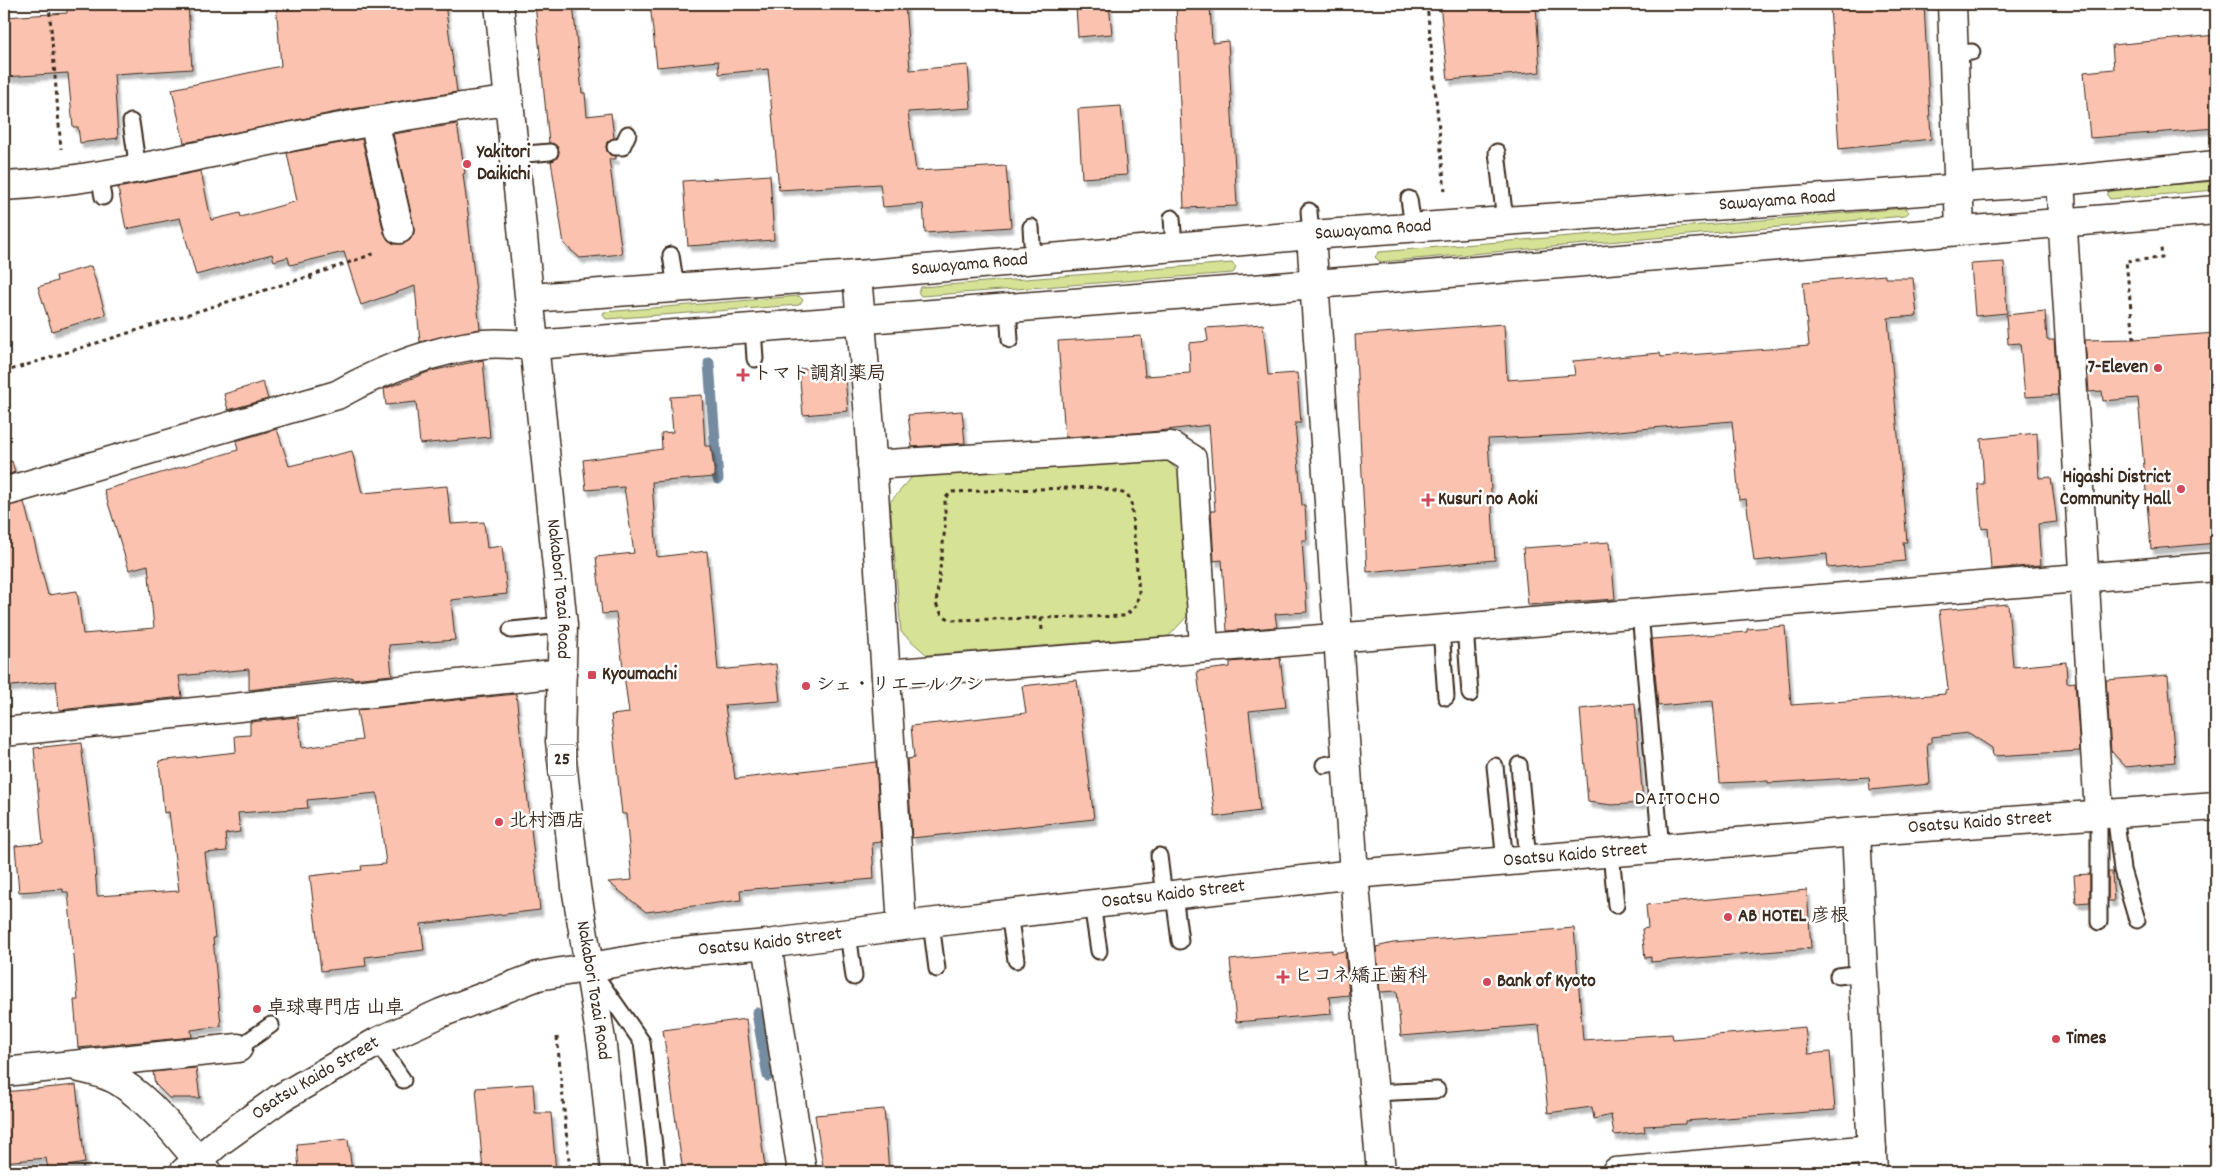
<svg xmlns="http://www.w3.org/2000/svg" width="2220" height="1176" font-family="Dekko,'Klee One',sans-serif">
	<defs>
		<filter id="shadow"><feDropShadow dx="3" dy="5.5" stdDeviation="1" flood-color="#0004"/></filter>
	</defs>
	<rect width="100%" height="100%" fill="#fff"/>
	<filter id="ink" filterUnits="userSpaceOnUse"><feTurbulence type="fractalNoise" baseFrequency=".02" numOctaves="2"/><feDisplacementMap in="SourceGraphic" scale="10" xChannelSelector="R" yChannelSelector="G"/><feConvolveMatrix kernelMatrix="1 2 1 2 8 2 1 2 1" color-interpolation-filters="sRGB"/></filter>
	<g filter="url(#ink)">
		<g fill="#d6e396" stroke="#88865a">
			<path d="M2216,181v9l-106,9 -3,-4 3,-5z"/>
			<path d="M1905,208l4,4 -4,4 -525,46 -5,-5 4,-5z"/>
			<path d="M1232,263l4,5 -3,5 -312,23 -3,-4 3,-5z"/>
			<path d="M799,296l4,4 -4,5 -193,14 -3,-4 1,-3z"/>
			<path d="M1163,457l18,17 10,138 -22,24 -242,19 -26,-23 -11,-130 23,-26z"/>
		</g>
		<g fill="none" stroke-linecap="round" stroke-linejoin="round">
			<g stroke="#748ba0" stroke-width="11">
				<path d="M709,363l9,116"/>
				<path d="M757,1013l11,63"/>
			</g>
		</g>
		<g fill="#fac2af" stroke="#3b2a1e" filter="url(#shadow)">
			<path d="M67,4h121l4,65 -78,5 4,64 -38,5 -2,-16h-5l-5,-54 -64,4v-60l63,-4z"/>
			<path d="M276,4h169l12,88 -111,18 -162,33 -12,-54 109,-23z"/>
			<path d="M535,4h38l9,89h3l2,23 24,-3 3,25 -7,4 -1,5 4,8 6,1v3h-7l13,95 -42,4 -16,-14 -13,-83 7,-5 1,-5 -5,-7 -5,-1z"/>
			<path d="M650,4h255l5,66 58,-5 3,43 -63,4 8,59 90,-5 5,61 -86,6 -2,-29 -40,3 -3,-23 -101,6 -11,-121 -49,5 -1,-13 -61,6z"/>
			<path d="M1109,4l3,30 -34,3 -2,-29z"/>
			<path d="M1176,4h34l2,39 16,-2 9,165 -53,2z"/>
			<path d="M1440,4h96l4,68 -92,8z"/>
			<path d="M1876,4h48l7,135 -92,10 -9,-143z"/>
			<path d="M2216,35v93l-126,10 -6,-66 30,-3 -2,-24z"/>
			<path d="M1121,106l6,69 -45,3 -4,-69z"/>
			<path d="M457,124l8,49 -2,1 6,46h-1l12,109 -60,13 -5,-56 -54,19 -17,-53 -54,13 -2,-8 -14,4 -2,-7 -76,21 -16,-57 -54,11 -8,-41 83,-17 10,49 29,-7 1,4 56,-16 -10,-48 75,-14 22,94 4,7 6,4h9l7,-4 4,-7v-7l-21,-92z"/>
			<path d="M770,175l4,65 -86,6 -5,-65z"/>
			<path d="M2004,262l3,51 -32,3 -4,-52z"/>
			<path d="M91,266l15,49 -54,16 -14,-44 19,-6 -1,-5z"/>
			<path d="M1885,275v3h28l4,38 -29,2 19,224h-4l2,19 -77,7 -1,-14 -73,7 -8,-62 -7,1 -7,-79 -160,14 -84,4 7,121 -128,12 -12,-237 149,-11 3,56 68,-5 -2,-14 87,-8 1,4 148,-11 -6,-64z"/>
			<path d="M2045,311l2,29h7l4,55 -33,2 -5,-54 -12,1 -2,-29z"/>
			<path d="M1263,324l5,51 29,-2 4,50h-6l7,82h3l2,35h-5l5,72 -32,2 2,13 -50,4 -5,-71 -8,1 -3,-50h4l-6,-86 -59,7 -85,5 -7,-96 83,-5 4,40 45,-3 -1,-30 19,-2 -2,-13z"/>
			<path d="M2216,333v210l-65,6 -13,-151 -35,3 -1,-10 -13,1 -4,-52 49,-1z"/>
			<path d="M483,360l7,77 -70,7 -4,-42 -30,3 -2,-16 47,-18z"/>
			<path d="M844,366l4,45 -45,4 -4,-46z"/>
			<path d="M263,382l5,17 -40,11 -4,-16z"/>
			<path d="M702,395l3,51h6l4,31 -63,5 5,75 50,-6 11,119 58,-6 4,37 -55,4 10,74 141,-17 5,80 -9,1 2,36 -134,11 1,10 -95,12 -38,-30 24,-2 -6,-66h-4l-11,-99 18,-2 -13,-100 -14,1 -6,-57 38,-4 -10,-66 -38,3 -3,-30 79,-11 -1,-16 12,-1 -3,-35z"/>
			<path d="M962,411l3,32 -53,4 -4,-32z"/>
			<path d="M277,429l12,37 63,-15 10,42 85,-7 4,38 33,-2 3,26 15,-2 5,48 -56,6 4,40 -66,5 3,30 -40,4v-2l-103,13v-21l-70,7 3,21 -123,13 -3,-29 -52,6v-180l20,-5 24,93 29,-4 6,43 71,-6 -6,-63 -19,5 -25,-80 134,-40 -2,-9z"/>
			<path d="M2037,433l2,45 12,-1 6,45 -19,2 3,41 -50,4 -3,-41 -6,1 -4,-45h6l-3,-45z"/>
			<path d="M12,461l3,11 -11,4v-13z"/>
			<path d="M1610,542l5,57 -87,6 -5,-57z"/>
			<path d="M2008,604l5,63 53,-5 1,21 8,-1 5,69 -87,5 -1,-8 -23,-15 -38,4v6h-4l3,41 -60,6 -1,-13 -101,6v-2l-48,2 -7,-82 -55,5 -6,-67 95,-7v-3l38,-3 6,79 154,-11v-3l3,-1 -9,-80z"/>
			<path d="M1280,658l6,49 -37,4 11,100 -45,6 -18,-146 33,-4v-5z"/>
			<path d="M2168,675l7,87 -49,5 -15,-16 -5,-71z"/>
			<path d="M1077,680l17,139 -182,19 -5,-79 7,-1 -3,-32 115,-13 -4,-27z"/>
			<path d="M516,694l24,216 -119,14 3,26 -59,7 1,9 -45,5 -11,-95 52,-6 -1,-4 25,-2 -9,-71 -70,7 1,8 -70,5 2,19 -15,2 2,17 -22,2 10,85h-2l8,88 -30,4 1,7 -114,11 -4,-48h4l-10,-108h-5v-3l-44,3 -4,-46 28,-3 -9,-95 47,-5 13,108 3,45 82,-5 -10,-79 -5,1 -5,-52 77,-9 -1,-16 15,-1v-13l48,-5 4,31 60,-8 -5,-30z"/>
			<path d="M1635,703l8,100 -31,2 -24,-3 -8,-93z"/>
			<path d="M2108,872h4l2,29h-6z"/>
			<path d="M2090,874v28l-14,1 -2,-28z"/>
			<path d="M1807,890l4,58 -160,14v-5l-6,1 -3,-29 6,-1 -2,-23z"/>
			<path d="M1574,928l9,112 89,-6 1,5 132,-12 3,27 22,-2 5,58 -150,11v3l-41,2 1,6 -31,3 -3,-20 -17,4 -2,-12 -44,6 -9,-88 -138,11 -4,-45 -17,1 -4,-45 17,-4z"/>
			<path d="M1332,950v3l13,-2 4,44 -20,2 2,17 -95,8 -6,-62z"/>
			<path d="M746,1019l19,149 -34,4h-48l-20,-142z"/>
			<path d="M196,1068l4,30h-31l-14,-14 -2,-12z"/>
			<path d="M533,1084l2,29h16l5,59h-73l-7,-84z"/>
			<path d="M76,1085l9,78 -37,6 -2,-11 -42,4v-70z"/>
			<path d="M884,1109l5,63h-65l-9,-57z"/>
			<path d="M348,1139l4,33h-53l-2,-28z"/>
		</g>
		<g fill="none" stroke-linecap="round" stroke-linejoin="round">
			<g stroke="#3b2a1e" stroke-width="19">
				<g id="service">
					<path d="M1953,53l19,-1"/>
					<path d="M131,122l7,47"/>
					<path d="M615,147h7l6,-13"/>
					<path d="M1497,152l8,69"/>
					<path d="M514,155l36,-3"/>
					<path d="M99,176l4,21"/>
					<path d="M1409,199l4,28"/>
					<path d="M1309,211l2,24"/>
					<path d="M1172,218l2,29"/>
					<path d="M1031,227l2,32"/>
					<path d="M671,255l5,33"/>
					<path d="M1008,308l2,32"/>
					<path d="M753,328l2,31"/>
					<path d="M1640,613l21,236"/>
					<path d="M1465,627l5,67"/>
					<path d="M1441,629l5,68"/>
					<path d="M511,630l52,-5"/>
					<path d="M1324,765l22,-4"/>
					<path d="M1519,765l9,95"/>
					<path d="M1495,766l10,96"/>
					<path d="M2115,812l7,58 15,50"/>
					<path d="M1611,853l5,52"/>
					<path d="M1159,856l5,40"/>
					<path d="M1174,895l6,46"/>
					<path d="M1092,904l7,47"/>
					<path d="M1009,914l7,46"/>
					<path d="M2099,922v-109"/>
					<path d="M931,923l6,46"/>
					<path d="M848,933l6,44"/>
					<path d="M595,975l47,67 15,130"/>
					<path d="M1838,976l25,-3"/>
					<path d="M377,1042l26,38"/>
					<path d="M238,1048l33,-23"/>
					<path d="M1374,1093l63,-3"/>
				</g>
			</g>
			<g stroke="#3b2a1e" stroke-width="31">
				<g id="minor">
					<path d="M1952,4l8,226"/>
					<path d="M374,121l25,108"/>
					<path d="M2060,181l39,632"/>
					<path d="M4,186c85,-4 167,-25 250,-42 84,-17 169,-33 255,-43"/>
					<path d="M1311,235l43,639 27,298"/>
					<path d="M857,275l13,154 32,497"/>
					<path d="M872,465l299,-19 21,13 12,188"/>
					<path d="M4,492l333,-97c46,-26 95,-45 147,-51 16,-2 34,1 50,1"/>
					<path d="M886,674l1330,-107"/>
					<path d="M4,732l558,-59"/>
					<path d="M1856,832l17,340"/>
					<path d="M767,944l35,228"/>
					<path d="M80,1068c14,3 31,7 43,16 33,22 59,58 85,88"/>
					<path d="M4,1072l234,-24"/>
					<path d="M1616,1172l256,-23"/>
				</g>
			</g>
			<g stroke="#3b2a1e" stroke-width="31">
				<g id="tertiary">
					<path id="s1" d="M530,298l327,-23 454,-40 749,-54 156,-16"/>
					<path d="M534,345l782,-61 900,-74"/>
					<path id="s2" d="M184,1172l36,-31 59,-42 98,-57 64,-29 97,-37 134,-23 95,-9 135,-18 452,-52 502,-42 360,-26"/>
				</g>
			</g>
			<g stroke="#3b2a1e" stroke-width="31">
				<g id="primary">
					<path id="s3" d="M499,4l64,621 -3,116 16,146 26,159 13,126"/>
				</g>
			</g>
			<g stroke="#3b2a1e" stroke-width="3" stroke-dasharray="4 4" stroke-linecap="butt">
				<path d="M49,4l12,145"/>
				<path d="M1427,4l18,188"/>
				<path d="M310,276l2,5"/>
				<path d="M2134,339l-8,-78 36,-3 -1,-10"/>
				<path d="M4,372l306,-96 66,-23"/>
				<path d="M1097,487l30,7 4,7 8,91 -3,14 -11,10 -174,4 -9,-5 -6,-11 9,-77v-29l7,-6z"/>
				<path d="M1041,618l1,12"/>
				<path d="M557,1037l13,135"/>
			</g>
			<use href="#service" stroke="#fff" stroke-width="15"/>
			<use href="#minor" stroke="#fff" stroke-width="28"/>
			<use href="#tertiary" stroke="#fff" stroke-width="28"/>
			<use href="#primary" stroke="#fff" stroke-width="28"/>
		</g>
	</g>
	<g fill="#d1495b" stroke="#fff" stroke-width="2">
		<circle cx="467" cy="164" r="5"/>
		<circle cx="2158" cy="368" r="5"/>
		<path d="M740.5 367.5h5v5h5v5h-5v5h-5v-5h-5v-5h5z"/>
		<circle cx="2181" cy="489" r="5"/>
		<path d="M1425.5 492.5h5v5h5v5h-5v5h-5v-5h-5v-5h5z"/>
		<rect x="587" y="670" width="10" height="10" rx="2.5"/>
		<circle cx="806" cy="686" r="5"/>
		<circle cx="499" cy="822" r="5"/>
		<circle cx="1728" cy="917" r="5"/>
		<path d="M1280.5 969.5h5v5h5v5h-5v5h-5v-5h-5v-5h5z"/>
		<circle cx="1487" cy="982" r="5"/>
		<circle cx="257" cy="1009" r="5"/>
		<circle cx="2056" cy="1039" r="5"/>
	</g>
	<g text-anchor="middle" dominant-baseline="central" stroke-width="5" stroke-linejoin="round" paint-order="stroke">
		<rect fill="#fff" stroke="#766a62" stroke-width="1" x="548" y="744.5" width="28" height="31" rx="4"/>
		<g font-size="18" font-weight="bold" fill="#3b2a1e">
			<text x="562" y="760">25</text>
		</g>
		<g font-size="19" font-weight="bold" fill="#3b2a1e" stroke="#fff" text-anchor="start">
			<text x="477" y="153">Yakitori<tspan x="477" dy="22">Daikichi</tspan></text>
			<text x="2148" y="368" text-anchor="end">7-Eleven</text>
			<text x="753" y="375">トマト調剤薬局</text>
			<text x="2171" y="478" text-anchor="end">Higashi District<tspan x="2171" dy="22">Community Hall</tspan></text>
			<text x="1438" y="500">Kusuri no Aoki</text>
			<text x="602" y="675">Kyoumachi</text>
			<text x="816" y="686">シェ・リエールクシ</text>
			<text x="509" y="822">北村酒店</text>
			<text x="1738" y="917">AB HOTEL 彦根</text>
			<text x="1294" y="977">ヒコネ矯正歯科</text>
			<text x="1497" y="982">Bank of Kyoto</text>
			<text x="267" y="1009">卓球専門店 山卓</text>
			<text x="2066" y="1039">Times</text>
		</g>
		<g font-size="19" fill="#3b2a1e" stroke="#fff">
			<text stroke="none"><textPath href="#s1" startOffset="1251">Sawayama Road</textPath></text>
			<text stroke="none"><textPath href="#s1" startOffset="846">Sawayama Road</textPath></text>
			<text stroke="none"><textPath href="#s1" startOffset="441">Sawayama Road</textPath></text>
			<text stroke="none"><textPath href="#s3" startOffset="588">Nakabori Tozai Road</textPath></text>
			<text stroke="none"><textPath href="#s2" startOffset="1858">Osatsu Kaido Street</textPath></text>
			<text stroke="none"><textPath href="#s2" startOffset="1452">Osatsu Kaido Street</textPath></text>
			<text stroke="none"><textPath href="#s2" startOffset="1048">Osatsu Kaido Street</textPath></text>
			<text stroke="none"><textPath href="#s2" startOffset="642">Osatsu Kaido Street</textPath></text>
			<text stroke="none"><textPath href="#s3" startOffset="992">Nakabori Tozai Road</textPath></text>
			<text stroke="none"><textPath href="#s2" startOffset="162">Osatsu Kaido Street</textPath></text>
		</g>
		<g font-size="20" letter-spacing="1" fill="#3b2a1e" stroke="#fff">
			<text x="1678" y="800">DAITOCHO</text>
		</g>
	</g>
	<rect width="2220" height="1176" fill="none" stroke="#fff" stroke-width="20"/>
	<rect x="10" y="10" width="2200" height="1156" fill="none" stroke="#3b2a1e" stroke-width="2" filter="url(#ink)"/>
</svg>
